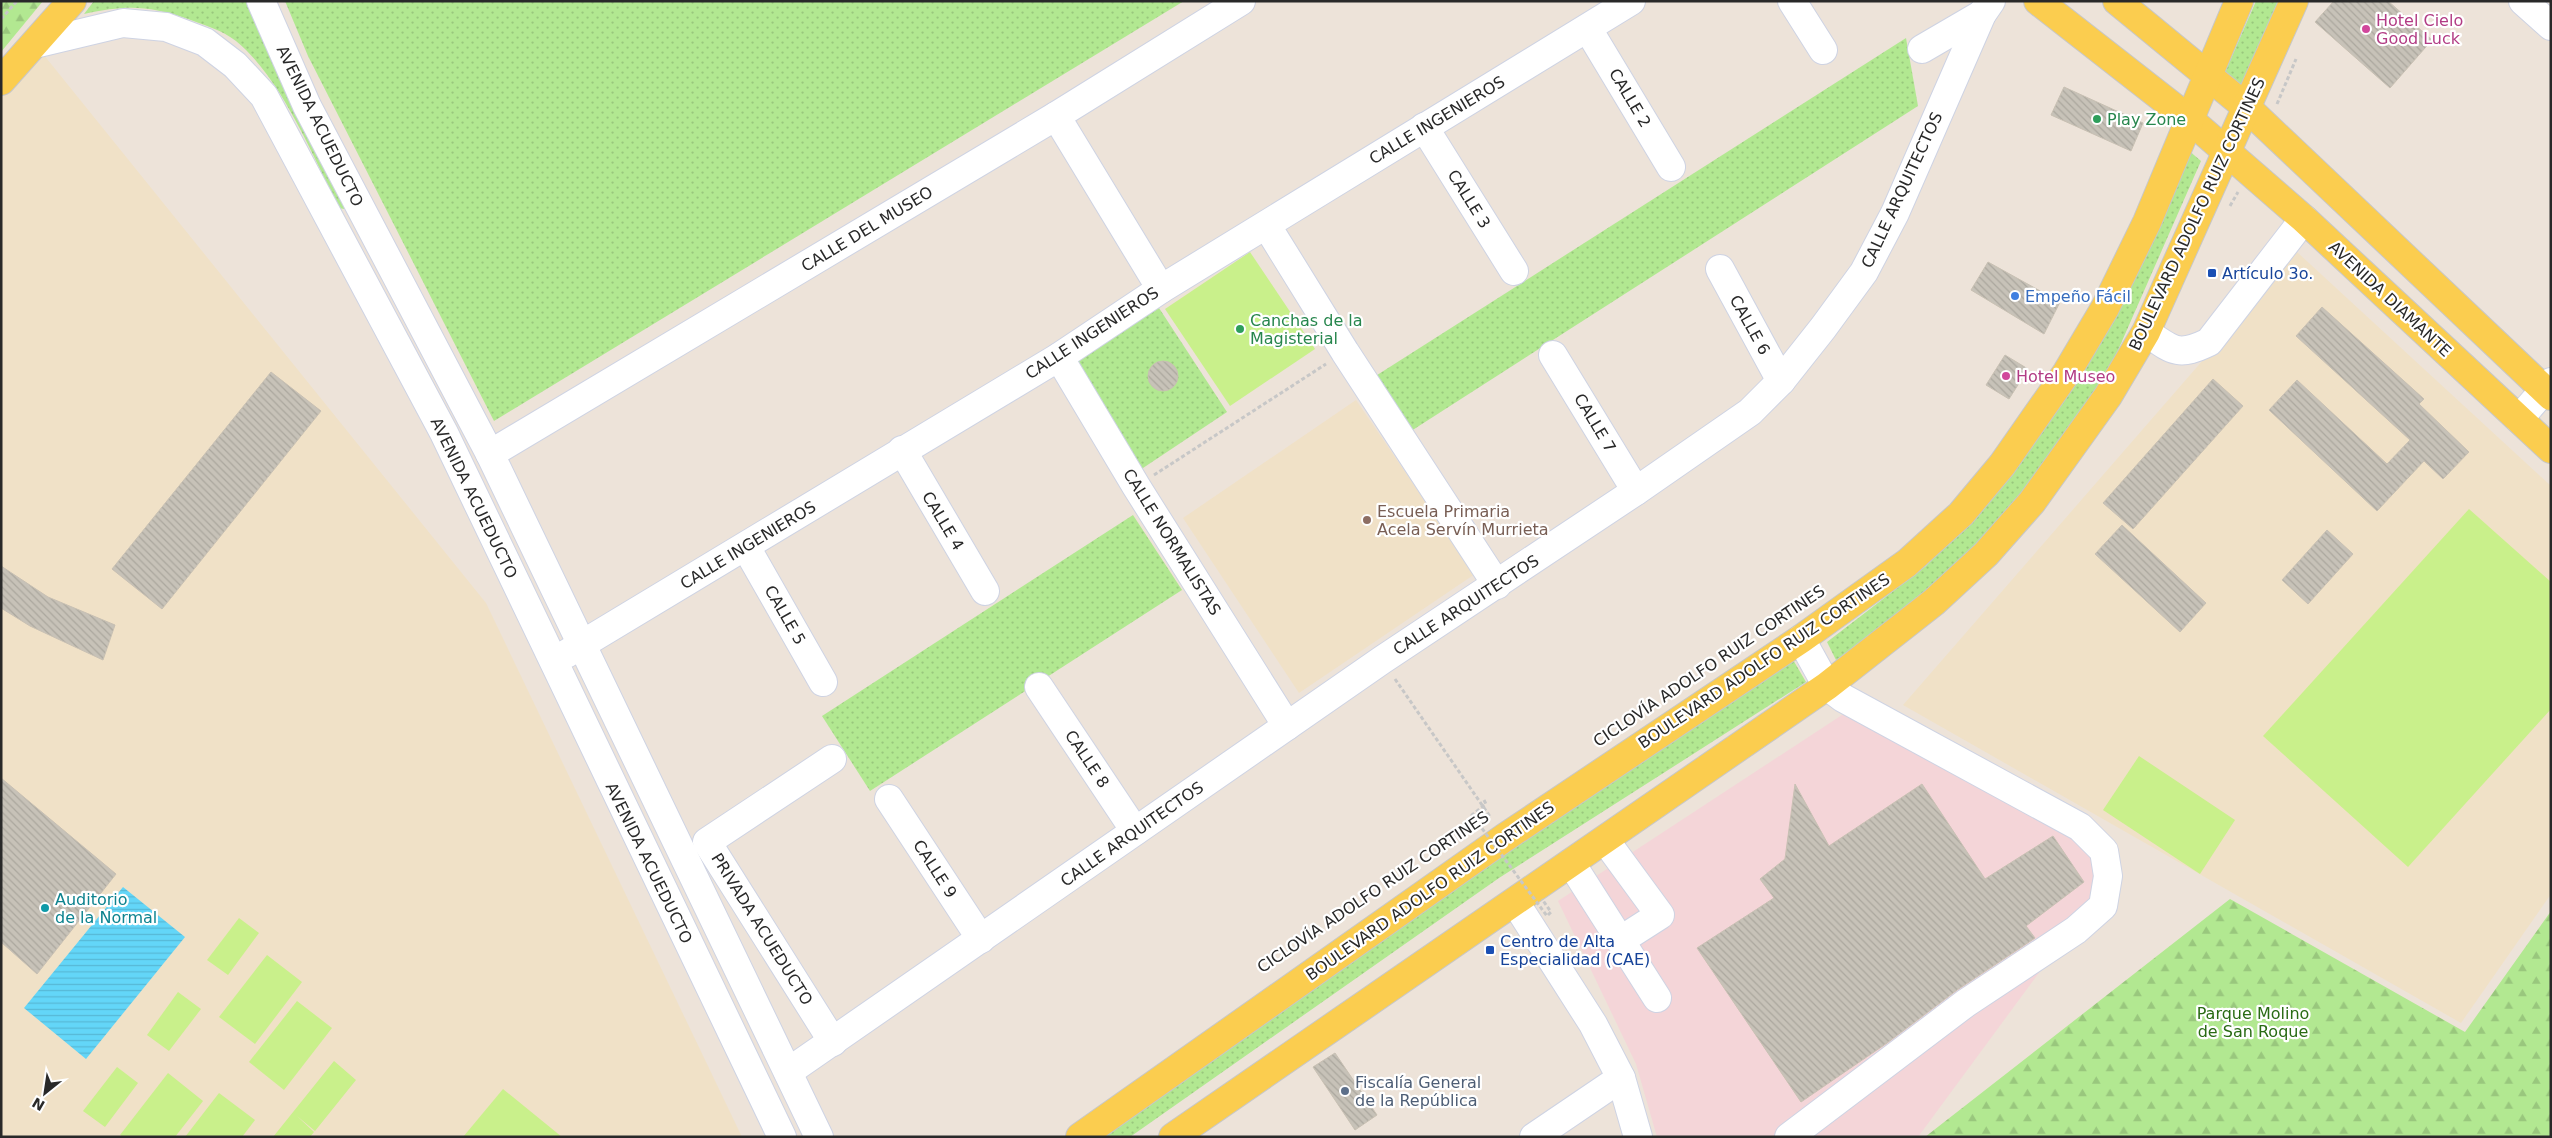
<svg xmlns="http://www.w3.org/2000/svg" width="2552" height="1138" font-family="'DejaVu Sans',sans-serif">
	<defs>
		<pattern id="grass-dots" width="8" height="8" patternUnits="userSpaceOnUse" patternTransform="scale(1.25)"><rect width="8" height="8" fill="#b2e891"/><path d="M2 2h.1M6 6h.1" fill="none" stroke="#99c77d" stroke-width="1.8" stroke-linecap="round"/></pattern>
		<pattern id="forest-firs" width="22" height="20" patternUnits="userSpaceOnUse" patternTransform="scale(1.25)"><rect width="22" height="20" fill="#b2e891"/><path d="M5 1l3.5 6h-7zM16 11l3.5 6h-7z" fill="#99c77d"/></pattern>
		<pattern id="water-rules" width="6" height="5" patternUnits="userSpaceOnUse" patternTransform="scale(1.25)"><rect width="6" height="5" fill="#63d6f8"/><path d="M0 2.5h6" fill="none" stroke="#56b8d5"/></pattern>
		<pattern id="building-back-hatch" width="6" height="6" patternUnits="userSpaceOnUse" patternTransform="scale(1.25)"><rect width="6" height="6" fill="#c7c2b8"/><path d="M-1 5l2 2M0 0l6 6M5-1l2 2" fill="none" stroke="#aba79e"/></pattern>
	</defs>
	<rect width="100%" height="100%" fill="#ede3d9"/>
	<g fill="#f0e1c7">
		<path d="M35,44l451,559 256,534h-741v-1049z"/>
		<path d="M2297,252l254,234v408l-90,129 -558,-318z"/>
		<path d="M1356,400l119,174 -176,119 -116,-175z"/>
	</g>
	<path fill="#f4d5d8" d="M1845,713l222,114 30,29v38l-179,243h-261l-21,-73 -78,-163z"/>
	<g fill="url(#grass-dots)">
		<path d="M94,1h154l98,203 -2,5 -5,-1c-27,-53 -57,-129 -103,-167 -14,-11 -32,-16 -48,-22 -41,-14 -62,-14 -104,-5z"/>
		<path d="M285,1h899l-690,420 -186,-365z"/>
		<path d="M2256,1h22l-39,89 -16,-13z"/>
		<path d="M1906,38l12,68 -510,327 -34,-56z"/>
		<path d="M2181,144l20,17 -100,228 -75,105 -89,93 -101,73 -9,-18 99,-76 82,-91z"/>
		<path d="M1159,308l68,104 -87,58 -66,-108z"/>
		<path d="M1133,515l49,75 -312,201 -48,-75z"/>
		<path d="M1792,658l14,24 -307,196 -369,259h-34l385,-268z"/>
	</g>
	<g fill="url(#forest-firs)">
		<path d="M1,1h42l-42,51z"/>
		<path d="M2230,899l235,133 86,-121v226h-626z"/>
	</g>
	<g fill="#c9f08b">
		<path d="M1250,252l65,97 -85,57 -65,-97z"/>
		<path d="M2469,509l82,73v127l-143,158 -145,-131z"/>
		<path d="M2139,756l96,64 -35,54 -97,-64z"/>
		<path d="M239,918l20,15 -31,42 -21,-15z"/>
		<path d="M267,955l35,27 -47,62 -36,-27z"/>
		<path d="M178,992l23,17 -32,42 -22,-16z"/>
		<path d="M297,1001l35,27 -48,62 -35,-28z"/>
		<path d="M334,1061l22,19 -41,51 -18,-15 17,16 -4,5h-37z"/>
		<path d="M117,1067l21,16 -33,44 -22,-16z"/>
		<path d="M168,1073l35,28 -28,36h-52l-3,-2z"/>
		<path d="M503,1089l59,48h-99z"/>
		<path d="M219,1093l36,27 -13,17h-57z"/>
	</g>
	<path fill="url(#water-rules)" d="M123,887l62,50 -99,122 -62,-51z"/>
	<g fill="url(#building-back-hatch)" stroke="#c8c0b3">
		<path d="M2334,1h54l44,39 -42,48 -75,-66z"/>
		<path d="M2064,87l79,36 -12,28 -80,-36z"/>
		<path d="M1988,262l72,40 -16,32 -73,-44z"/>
		<path d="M2322,307l102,92 -5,5 50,48 -26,27 -19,-18 -47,50 -108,-101 28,-30 90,84 23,-24 -114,-104z"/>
		<path d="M2005,355l23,14 -19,30 -23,-14z"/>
		<circle cx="1163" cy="376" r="15"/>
		<path d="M271,372l50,39 -159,198 -50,-40z"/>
		<path d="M2213,379l30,27 -110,123 -30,-26z"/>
		<path d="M2122,525l84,78 -26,29 -85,-78z"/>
		<path d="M2327,530l26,24 -45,50 -26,-24z"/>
		<path d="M1,566l47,31 67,28 -12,35 -73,-34 -29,-18z"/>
		<path d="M1,778l115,96 -79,100 -36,-32z"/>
		<path d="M1795,784l34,62 93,-62 63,95 68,-43 31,46 -58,44 9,12 -78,52 -70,53 -86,59 -104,-154 77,-50 -14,-19 25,-20z"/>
		<path d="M1335,1053l42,62 -22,15 -42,-63z"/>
	</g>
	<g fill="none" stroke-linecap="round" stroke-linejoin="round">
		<g stroke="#ced3e3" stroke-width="30">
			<g id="minor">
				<path d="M261,1l46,105 183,348 329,683"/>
				<path d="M1792,1l31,49"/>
				<path d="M2523,1l28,25"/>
				<path d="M1588,29l83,138"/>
				<path d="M35,44l88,-21 43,4 39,15 30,23 29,31 180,337 338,704"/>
				<path d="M1922,49l60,-35"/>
				<path d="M1056,116l105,173"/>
				<path d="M1424,127l90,144"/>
				<path d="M1267,226l78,126 152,233"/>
				<path d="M1720,269l61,112"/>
				<path d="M2146,332c27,19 32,25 63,10l95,-123"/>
				<path d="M1553,355l83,136"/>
				<path d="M1059,357l77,129 151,240"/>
				<path d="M2519,419l32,-37"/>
				<path d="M902,450l83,141"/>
				<path d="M490,454l566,-338 185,-115"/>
				<path d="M746,547l77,135"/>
				<path d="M566,654l493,-297 102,-68 470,-288"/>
				<path d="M1039,687l96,144"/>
				<path d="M832,759l-125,83 126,200"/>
				<path d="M889,799l92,140"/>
				<path d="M1605,840l55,75 -39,25"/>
				<path d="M1571,863l86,135"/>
				<path d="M1515,902l78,122 28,54 17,59"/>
				<path d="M788,1072l594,-412 254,-169 114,-79 31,-31 42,-53 41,-56 31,-59 87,-199 9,-13"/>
				<path d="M1534,1137l87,-59"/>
				<path d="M1789,1137l177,-134 110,-73 27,-24 5,-30 -4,-25 -24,-24 -237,-129 -16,-12 -26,-47"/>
			</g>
		</g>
		<g stroke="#c7c7c7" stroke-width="30">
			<g id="major">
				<path d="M2038,1l151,118 115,100 247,230"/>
				<path d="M2117,1l129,106 305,289"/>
				<path d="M1,81l71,-80"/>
				<path d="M1080,1137l424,-299 297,-199 106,-76 54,-49 41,-49 65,-93 38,-64 42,-86 92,-221"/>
				<path d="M1173,1137l654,-451 107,-84 52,-48 46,-52 76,-106 38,-64 148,-331"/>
			</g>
		</g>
		<g stroke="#c7c7c7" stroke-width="3" stroke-dasharray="4 2.5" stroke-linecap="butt">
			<path d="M1,19l16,-18"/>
			<path d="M2277,104l19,-45"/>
			<path d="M2230,206l8,-14"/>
			<path d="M1154,475l172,-111"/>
			<path d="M1395,679l96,139"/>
		</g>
		<use href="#minor" stroke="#fff" stroke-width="28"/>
		<use href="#major" stroke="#fbcd4f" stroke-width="28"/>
		<path stroke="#c7c7c7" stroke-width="3" stroke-dasharray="4 2.5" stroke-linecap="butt" d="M1484,800l2,4 -14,11 75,101 4,-4 -9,-13"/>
	</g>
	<g fill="#d1479c" stroke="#fff" stroke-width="2">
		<circle cx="2366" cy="29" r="5"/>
		<circle cx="2006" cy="376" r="5"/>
	</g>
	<g fill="#2e9e5b" stroke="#fff" stroke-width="2">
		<circle cx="2097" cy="119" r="5"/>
		<circle cx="1240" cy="329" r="5"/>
	</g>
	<g fill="#1a4fb4" stroke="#fff" stroke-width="2">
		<rect x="2207" y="268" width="10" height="10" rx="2.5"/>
		<rect x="1485" y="945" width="10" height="10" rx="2.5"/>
	</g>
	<circle fill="#3f7fe0" stroke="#fff" stroke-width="2" cx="2015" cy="296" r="5"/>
	<circle fill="#8d6e63" stroke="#fff" stroke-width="2" cx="1367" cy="520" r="5"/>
	<circle fill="#0f9aa8" stroke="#fff" stroke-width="2" cx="45" cy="908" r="5"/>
	<circle fill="#5c6f8a" stroke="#fff" stroke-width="2" cx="1345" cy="1091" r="5"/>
	<g text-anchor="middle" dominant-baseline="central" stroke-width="4.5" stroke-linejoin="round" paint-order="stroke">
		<g font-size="16" fill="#b23c85" stroke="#fff" text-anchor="start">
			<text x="2376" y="20">Hotel Cielo<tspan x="2376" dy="18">Good Luck</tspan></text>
			<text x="2016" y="376">Hotel Museo</text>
		</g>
		<g font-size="16" fill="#292929" stroke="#fff">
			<text transform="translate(1630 98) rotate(59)">CALLE 2</text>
			<text transform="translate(1437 120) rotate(-31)">CALLE INGENIEROS</text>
			<text transform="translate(320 126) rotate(64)">AVENIDA ACUEDUCTO</text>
			<text transform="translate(1902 190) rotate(-65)">CALLE ARQUITECTOS</text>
			<text transform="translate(1469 199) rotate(58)">CALLE 3</text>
			<text transform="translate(2197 214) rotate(-65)">BOULEVARD ADOLFO RUIZ CORTINES</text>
			<text transform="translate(867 229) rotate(-31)">CALLE DEL MUSEO</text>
			<text transform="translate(2390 299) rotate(43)">AVENIDA DIAMANTE</text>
			<text transform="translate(1750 325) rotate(61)">CALLE 6</text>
			<text transform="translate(1092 333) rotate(-33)">CALLE INGENIEROS</text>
			<text transform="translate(1595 423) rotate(59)">CALLE 7</text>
			<text transform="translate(474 498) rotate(64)">AVENIDA ACUEDUCTO</text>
			<text transform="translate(943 521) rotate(59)">CALLE 4</text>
			<text transform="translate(1172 542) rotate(58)">CALLE NORMALISTAS</text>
			<text transform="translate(748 545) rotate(-31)">CALLE INGENIEROS</text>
			<text transform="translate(1466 605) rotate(-33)">CALLE ARQUITECTOS</text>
			<text transform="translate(785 615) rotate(60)">CALLE 5</text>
			<text transform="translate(1764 661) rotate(-34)">BOULEVARD ADOLFO RUIZ CORTINES</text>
			<text transform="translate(1709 666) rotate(-34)">CICLOVÍA ADOLFO RUIZ CORTINES</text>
			<text transform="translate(1087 759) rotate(56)">CALLE 8</text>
			<text transform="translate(1132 834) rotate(-35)">CALLE ARQUITECTOS</text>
			<text transform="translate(649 863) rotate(64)">AVENIDA ACUEDUCTO</text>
			<text transform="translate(935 869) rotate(57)">CALLE 9</text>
			<text transform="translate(1430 891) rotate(-35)">BOULEVARD ADOLFO RUIZ CORTINES</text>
			<text transform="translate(1373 892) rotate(-34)">CICLOVÍA ADOLFO RUIZ CORTINES</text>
			<text transform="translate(762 929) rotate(58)">PRIVADA ACUEDUCTO</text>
		</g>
		<g font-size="16" fill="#27864d" stroke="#fff" text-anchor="start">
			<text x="2107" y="119">Play Zone</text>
			<text x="1250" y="320">Canchas de la<tspan x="1250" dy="18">Magisterial</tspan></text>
		</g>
		<g font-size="16" fill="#164399" stroke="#fff" text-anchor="start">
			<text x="2222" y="273">Artículo 3o.</text>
			<text x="1500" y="941">Centro de Alta<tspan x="1500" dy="18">Especialidad (CAE)</tspan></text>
		</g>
		<g font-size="16" fill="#366cbe" stroke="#fff" text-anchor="start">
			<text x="2025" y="296">Empeño Fácil</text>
		</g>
		<g font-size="16" fill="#785e54" stroke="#fff" text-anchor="start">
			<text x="1377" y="511">Escuela Primaria<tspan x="1377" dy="18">Acela Servín Murrieta</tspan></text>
		</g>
		<g font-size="16" fill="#0d838f" stroke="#fff" text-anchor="start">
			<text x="55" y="899">Auditorio<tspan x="55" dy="18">de la Normal</tspan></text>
		</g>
		<g font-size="16" fill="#296b14" stroke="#fff">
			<text x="2253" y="1013">Parque Molino<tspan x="2253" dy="18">de San Roque</tspan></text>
		</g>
		<g font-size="16" fill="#4e5e75" stroke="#fff" text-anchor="start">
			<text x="1355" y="1082">Fiscalía General<tspan x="1355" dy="18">de la República</tspan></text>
		</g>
	</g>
	<rect width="2552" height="1138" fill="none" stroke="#292929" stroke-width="5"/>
	<g transform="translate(45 1093) rotate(210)" stroke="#ffffff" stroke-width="4" paint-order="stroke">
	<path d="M0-4L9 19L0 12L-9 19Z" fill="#292929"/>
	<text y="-8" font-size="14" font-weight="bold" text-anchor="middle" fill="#292929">N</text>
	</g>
</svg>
